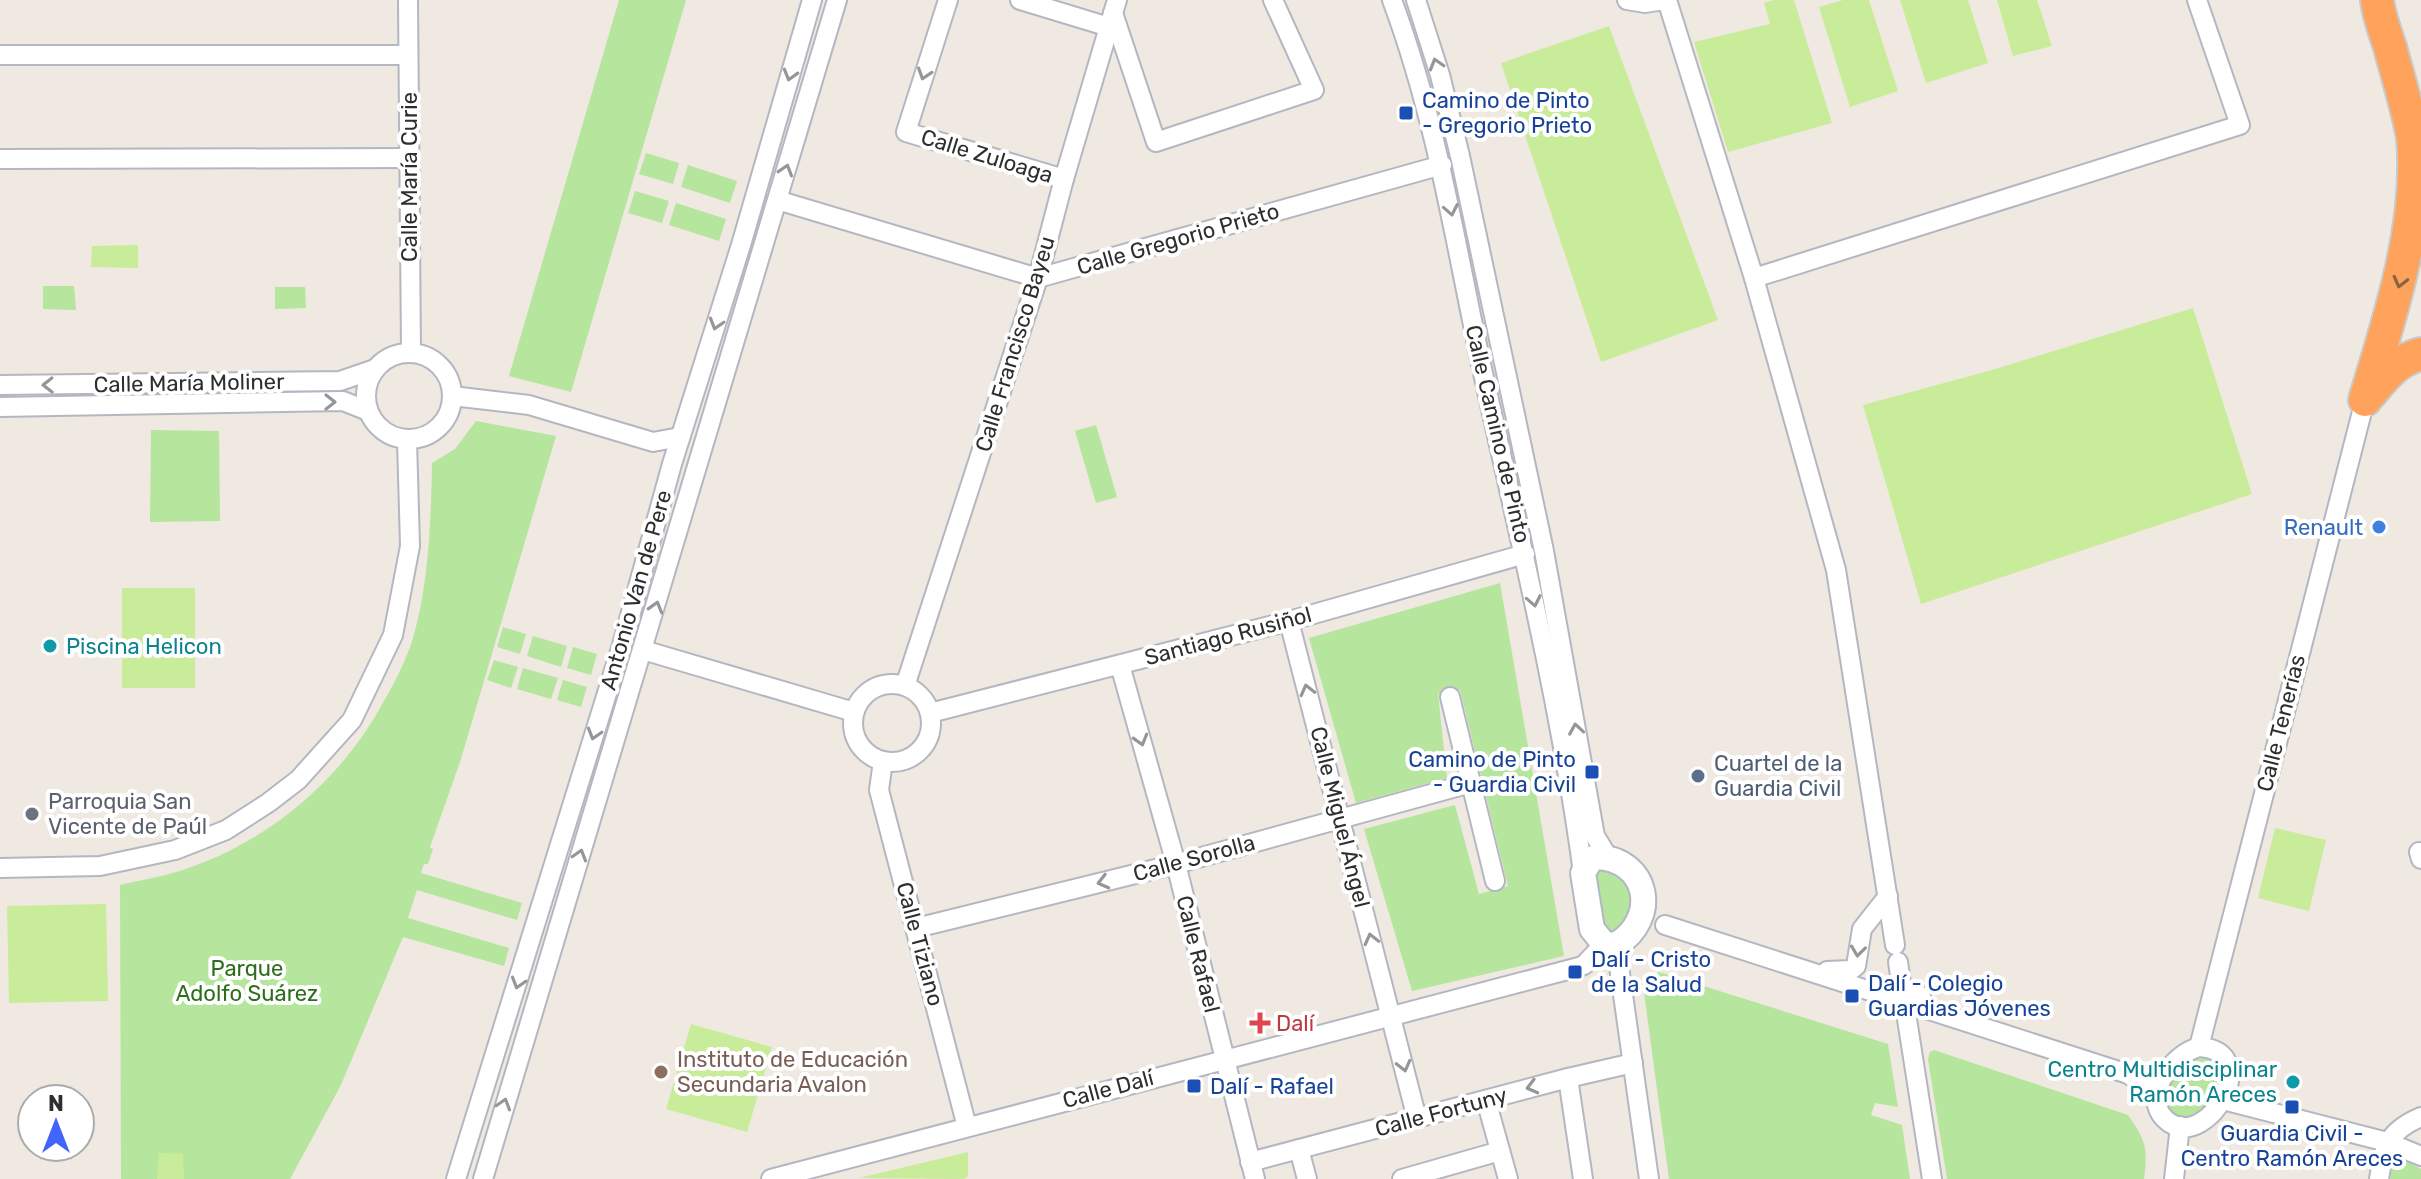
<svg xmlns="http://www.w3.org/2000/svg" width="2421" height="1179" font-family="Rubik,sans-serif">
	<rect width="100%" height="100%" fill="#efe9e1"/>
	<g fill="#b6e59e">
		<path d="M619,0h67l-115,392 -62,-16z"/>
		<path d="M646,153l33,10 -6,21 -34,-10z"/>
		<path d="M688,165l49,16 -7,22 -49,-16z"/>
		<path d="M635,191l34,10 -7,22 -34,-10z"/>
		<path d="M676,203l50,16 -7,22 -50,-16z"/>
		<path d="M43,286h31l2,24 -33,-1z"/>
		<path d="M275,287h30l1,21 -31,1z"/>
		<path d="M476,421l80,15 -95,323 -31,88 3,2 -5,15h-4l-3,9 101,30 -5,17 -100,-30 -9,28 101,30 -5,18 -101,-29 -62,148 -51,94h-169l-1,-294c20,-5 41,-8 60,-14 84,-27 155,-85 199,-161 13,-23 26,-46 34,-72 16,-55 18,-119 19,-175l23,-14z"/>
		<path d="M1096,425l21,72 -21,6 -21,-72z"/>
		<path d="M151,430l68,1 1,90 -70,1z"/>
		<path d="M1500,583l64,373 -152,35 -48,-162 91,-24 24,89 29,-8 -48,-196 -22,4 9,84 -91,25 -47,-165z"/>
		<path d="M503,627l23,7 -6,20 -23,-7z"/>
		<path d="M533,636l34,10 -6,21 -34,-11z"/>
		<path d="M573,647l24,7 -6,21 -24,-7z"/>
		<path d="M494,660l24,7 -7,21 -24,-8z"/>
		<path d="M523,668l35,10 -7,21 -34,-10z"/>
		<path d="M563,680l24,7 -6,20 -24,-7z"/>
		<path d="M1594,869l25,3 17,26 -15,33 -16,4 -13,-62z"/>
		<path d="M1659,972l229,72 10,63 -23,-4 -4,12 31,10 8,54h-241l-26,-194z"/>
		<path d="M1934,1050l194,65c18,26 20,32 16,64h-197l-19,-120 2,-7z"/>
		<path d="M2204,1054l12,5c12,30 -6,55 -37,60l-12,-9c-5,-26 11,-49 37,-56z"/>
		<path d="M2398,1157l23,12v10h-31l3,-17z"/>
	</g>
	<g fill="#c9ec9a">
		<path d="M1774,0h20l38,123 -104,29 -34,-110 76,-18 -6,-21z"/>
		<path d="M1843,0h26l29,91 -48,16 -31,-100z"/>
		<path d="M1900,0h68l20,63 -62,20z"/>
		<path d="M1997,0h40l15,46 -39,10z"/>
		<path d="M1609,26l109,294 -117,42 -100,-299z"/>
		<path d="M138,245v23l-47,-1 1,-21z"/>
		<path d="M2193,308l59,186 -331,110 -58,-199 129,-35z"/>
		<rect x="122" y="588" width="73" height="100"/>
		<path d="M2275,828l51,12 -17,71 -51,-13z"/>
		<path d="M106,904l2,97 -99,2 -2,-97z"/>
		<path d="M691,1024l81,23 -25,85 -81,-23z"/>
		<path d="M968,1152v24l-4,3 -105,-1z"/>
		<path d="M159,1153l24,1 1,25h-27z"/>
	</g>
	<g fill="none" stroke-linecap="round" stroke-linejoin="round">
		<g stroke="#b4b7c1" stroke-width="22">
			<g id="street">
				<path d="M408,0l3,353"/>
				<path d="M948,0l-42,132 158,47"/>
				<path d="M1020,0l89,27"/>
				<path d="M1392,0c44,118 63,241 89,364 37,169 79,337 102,509"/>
				<path d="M1416,0l24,75 20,81 84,395 51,285 13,21"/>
				<path d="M1627,0l18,3 19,-3"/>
				<path d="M1667,0l87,278 82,292 59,375"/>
				<path d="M1113,13l43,129 158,-52 -41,-90"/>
				<path d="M0,55h408"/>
				<path d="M0,159l409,-1"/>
				<path d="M777,200l261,78 404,-113"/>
				<path d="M1754,278l486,-153 -43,-125"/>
				<circle cx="409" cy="396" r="43"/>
				<path d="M0,385l340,-4 35,-12"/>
				<path d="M452,396l77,9 124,37 27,-5"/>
				<path d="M0,407l343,-6 25,10"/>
				<path d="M1289,621l128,498"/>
				<path d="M643,650l211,62"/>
				<path d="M1120,665l56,199 79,315"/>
				<circle cx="892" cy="723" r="39"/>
				<path d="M905,686l133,-408 26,-99 53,-179"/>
				<path d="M1450,697l45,184"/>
				<path d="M930,713l359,-92 236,-67"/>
				<path d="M883,761l-4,29 88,337"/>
				<path d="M2419,852l2,7"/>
				<path d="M0,868l100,-2 75,-16 51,-20 42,-27 30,-23 54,-60 41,-85 17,-89 -3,-106"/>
				<path d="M1665,925l463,149 19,13 10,15"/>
				<path d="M916,928l260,-64 295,-81"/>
				<path d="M1616,945l33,234"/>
				<path d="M1898,962l4,27 19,7"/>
				<path d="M1827,971l24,-1 5,-4 6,-37 26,-33"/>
				<path d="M1904,1000l28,179"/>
				<path d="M2199,1047l166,-647"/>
				<path d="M2199,1047c66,4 10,102 -29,76 -33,-22 1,-69 29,-76z"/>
				<path d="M1568,1078l15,101"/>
				<path d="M1486,1100l22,79"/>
				<path d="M2223,1100l164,42 34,14"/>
				<path d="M1299,1149l8,30"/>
				<path d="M1250,1162l318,-84 65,-15"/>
				<path d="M456,1179l166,-534 50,-181 69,-219 71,-245"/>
				<path d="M483,1179l354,-1179"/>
				<path d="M771,1179l808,-212 5,-2 20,-21"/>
				<path d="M1402,1179l98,-28"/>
				<path d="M2174,1179l6,-53"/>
				<path d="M2379,1179c5,-33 9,-48 42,-62"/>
			</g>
		</g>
		<g stroke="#b4b7c1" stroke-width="28">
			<path id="secondary" d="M1596,857c53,2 64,61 20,88l-12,-1 -12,-15 -9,-56 7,-12z"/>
		</g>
		<g stroke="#c9c9c9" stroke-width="36">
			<g id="highway">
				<path d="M2370,394c15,-18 27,-34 51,-40"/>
				<path d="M2365,400c25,-83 56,-175 48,-263 -6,-31 -15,-60 -23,-90 -5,-15 -11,-31 -13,-47"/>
			</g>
		</g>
		<use href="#street" stroke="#fff" stroke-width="18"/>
		<use href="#secondary" stroke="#fff" stroke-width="24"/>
		<use href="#highway" stroke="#ffa35c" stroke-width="32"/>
	</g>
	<defs><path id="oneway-chevron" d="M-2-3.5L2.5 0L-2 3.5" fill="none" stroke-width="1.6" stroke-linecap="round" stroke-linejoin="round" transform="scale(2)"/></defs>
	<g stroke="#969696">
		<use href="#oneway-chevron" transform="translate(1436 64) rotate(-107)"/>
		<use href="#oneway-chevron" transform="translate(924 74) rotate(108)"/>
		<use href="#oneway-chevron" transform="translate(790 75) rotate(106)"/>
		<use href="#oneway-chevron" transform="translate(786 170) rotate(-73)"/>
		<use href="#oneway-chevron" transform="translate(1451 210) rotate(79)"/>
		<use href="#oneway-chevron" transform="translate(716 324) rotate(107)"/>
		<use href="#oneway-chevron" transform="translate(48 385) rotate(179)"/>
		<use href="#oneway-chevron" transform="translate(330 402)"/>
		<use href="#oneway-chevron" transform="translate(1534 601) rotate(79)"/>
		<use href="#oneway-chevron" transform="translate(656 607) rotate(-74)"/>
		<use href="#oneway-chevron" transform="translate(1307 690) rotate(-104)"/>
		<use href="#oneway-chevron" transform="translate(1576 729) rotate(-99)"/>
		<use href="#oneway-chevron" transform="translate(594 734) rotate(107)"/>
		<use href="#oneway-chevron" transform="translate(1141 740) rotate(74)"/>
		<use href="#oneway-chevron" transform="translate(580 855) rotate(-73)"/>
		<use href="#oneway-chevron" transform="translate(1103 882) rotate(166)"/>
		<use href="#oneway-chevron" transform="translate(1371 939) rotate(-104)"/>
		<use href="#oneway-chevron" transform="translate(1858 951) rotate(97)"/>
		<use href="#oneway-chevron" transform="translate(518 983) rotate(107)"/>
		<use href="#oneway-chevron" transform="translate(1404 1066) rotate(76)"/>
		<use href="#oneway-chevron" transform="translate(1532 1087) rotate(165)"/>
		<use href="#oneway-chevron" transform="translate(504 1104) rotate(-73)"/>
	</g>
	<use stroke="#8c6343" href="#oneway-chevron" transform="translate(2400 282) rotate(104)"/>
	<g fill="#1a4fb4" stroke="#fff" stroke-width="3">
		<rect x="1398" y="105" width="16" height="16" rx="4"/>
		<rect x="1584" y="764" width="16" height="16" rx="4"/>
		<rect x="1567" y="964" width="16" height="16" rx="4"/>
		<rect x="1844" y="988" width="16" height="16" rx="4"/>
		<rect x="1186" y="1078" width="16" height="16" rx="4"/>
		<rect x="2284" y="1099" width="16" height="16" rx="4"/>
	</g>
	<circle fill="#3f7fe0" stroke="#fff" stroke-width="3" cx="2379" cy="527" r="8"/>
	<g fill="#0f9aa8" stroke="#fff" stroke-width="3">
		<circle cx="50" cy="646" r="8"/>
		<circle cx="2293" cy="1082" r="8"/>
	</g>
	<circle fill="#5c6f8a" stroke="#fff" stroke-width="3" cx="1698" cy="776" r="8"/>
	<circle fill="#6b7280" stroke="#fff" stroke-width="3" cx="32" cy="814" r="8"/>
	<path fill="#e0444e" stroke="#fff" stroke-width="3" d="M1256 1011h8v8h8v8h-8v8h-8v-8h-8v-8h8z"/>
	<circle fill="#8d6e63" stroke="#fff" stroke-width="3" cx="661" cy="1072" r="8"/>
	<g text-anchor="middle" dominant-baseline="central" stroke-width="8" stroke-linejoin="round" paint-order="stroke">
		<g font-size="22" fill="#164399" stroke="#fff" text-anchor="start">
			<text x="1422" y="100">Camino de Pinto<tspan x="1422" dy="25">- Gregorio Prieto</tspan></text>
			<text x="1576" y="759" text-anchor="end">Camino de Pinto<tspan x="1576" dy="25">- Guardia Civil</tspan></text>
			<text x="1591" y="959">Dalí - Cristo<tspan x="1591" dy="25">de la Salud</tspan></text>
			<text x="1868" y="983">Dalí - Colegio<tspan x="1868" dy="25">Guardias Jóvenes</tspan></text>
			<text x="1210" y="1086">Dalí - Rafael</text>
			<text x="2292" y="1133" text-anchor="middle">Guardia Civil -<tspan x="2292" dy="25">Centro Ramón Areces</tspan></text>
		</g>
		<g font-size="22" fill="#2e2e2e" stroke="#fff">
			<text transform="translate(987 156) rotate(17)">Calle Zuloaga</text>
			<text transform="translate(409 177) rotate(-90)">Calle María Curie</text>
			<text transform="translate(1178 239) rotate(-16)">Calle Gregorio Prieto</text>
			<text transform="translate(1015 344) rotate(-73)">Calle Francisco Bayeu</text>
			<text transform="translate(189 383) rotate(-1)">Calle María Moliner</text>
			<text transform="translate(1498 434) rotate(77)">Calle Camino de Pinto</text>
			<text transform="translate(636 590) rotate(-74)">Antonio Van de Pere</text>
			<text transform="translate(1228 636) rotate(-15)">Santiago Rusiñol</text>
			<text transform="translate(2281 723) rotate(-76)">Calle Tenerías</text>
			<text transform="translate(1340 817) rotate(76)">Calle Miguel Ángel</text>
			<text transform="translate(1194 858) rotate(-15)">Calle Sorolla</text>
			<text transform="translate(920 944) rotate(75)">Calle Tiziano</text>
			<text transform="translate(1198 954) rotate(76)">Calle Rafael</text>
			<text transform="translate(1108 1089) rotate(-15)">Calle Dalí</text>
			<text transform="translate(1441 1112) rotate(-15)">Calle Fortuny</text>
		</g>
		<g font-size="22" fill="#366cbe" stroke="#fff" text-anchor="end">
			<text x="2363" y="527">Renault</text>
		</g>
		<g font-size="22" fill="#0d838f" stroke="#fff" text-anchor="start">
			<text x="66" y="646">Piscina Helicon</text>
			<text x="2277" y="1069" text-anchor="end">Centro Multidisciplinar<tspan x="2277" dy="25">Ramón Areces</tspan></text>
		</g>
		<g font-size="22" fill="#4e5e75" stroke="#fff" text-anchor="start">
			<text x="1714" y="763">Cuartel de la<tspan x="1714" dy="25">Guardia Civil</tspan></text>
		</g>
		<g font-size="22" fill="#5b616d" stroke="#fff" text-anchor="start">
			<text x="48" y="801">Parroquia San<tspan x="48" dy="25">Vicente de Paúl</tspan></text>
		</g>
		<g font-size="22" fill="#2c6e1b" stroke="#fff">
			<text x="247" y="968">Parque<tspan x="247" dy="25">Adolfo Suárez</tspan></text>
		</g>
		<g font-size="22" fill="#be3a42" stroke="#fff" text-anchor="start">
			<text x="1276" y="1023">Dalí</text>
		</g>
		<g font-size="22" fill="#785e54" stroke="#fff" text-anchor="start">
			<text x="677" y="1059">Instituto de Educación<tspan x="677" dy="25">Secundaria Avalon</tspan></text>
		</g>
	</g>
	<g transform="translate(56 1123)"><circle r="38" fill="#ffffff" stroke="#ababab" stroke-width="2"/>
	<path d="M0-6L14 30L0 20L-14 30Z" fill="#4264fb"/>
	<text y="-12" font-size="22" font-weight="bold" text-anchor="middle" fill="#2e2e2e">N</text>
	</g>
</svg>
